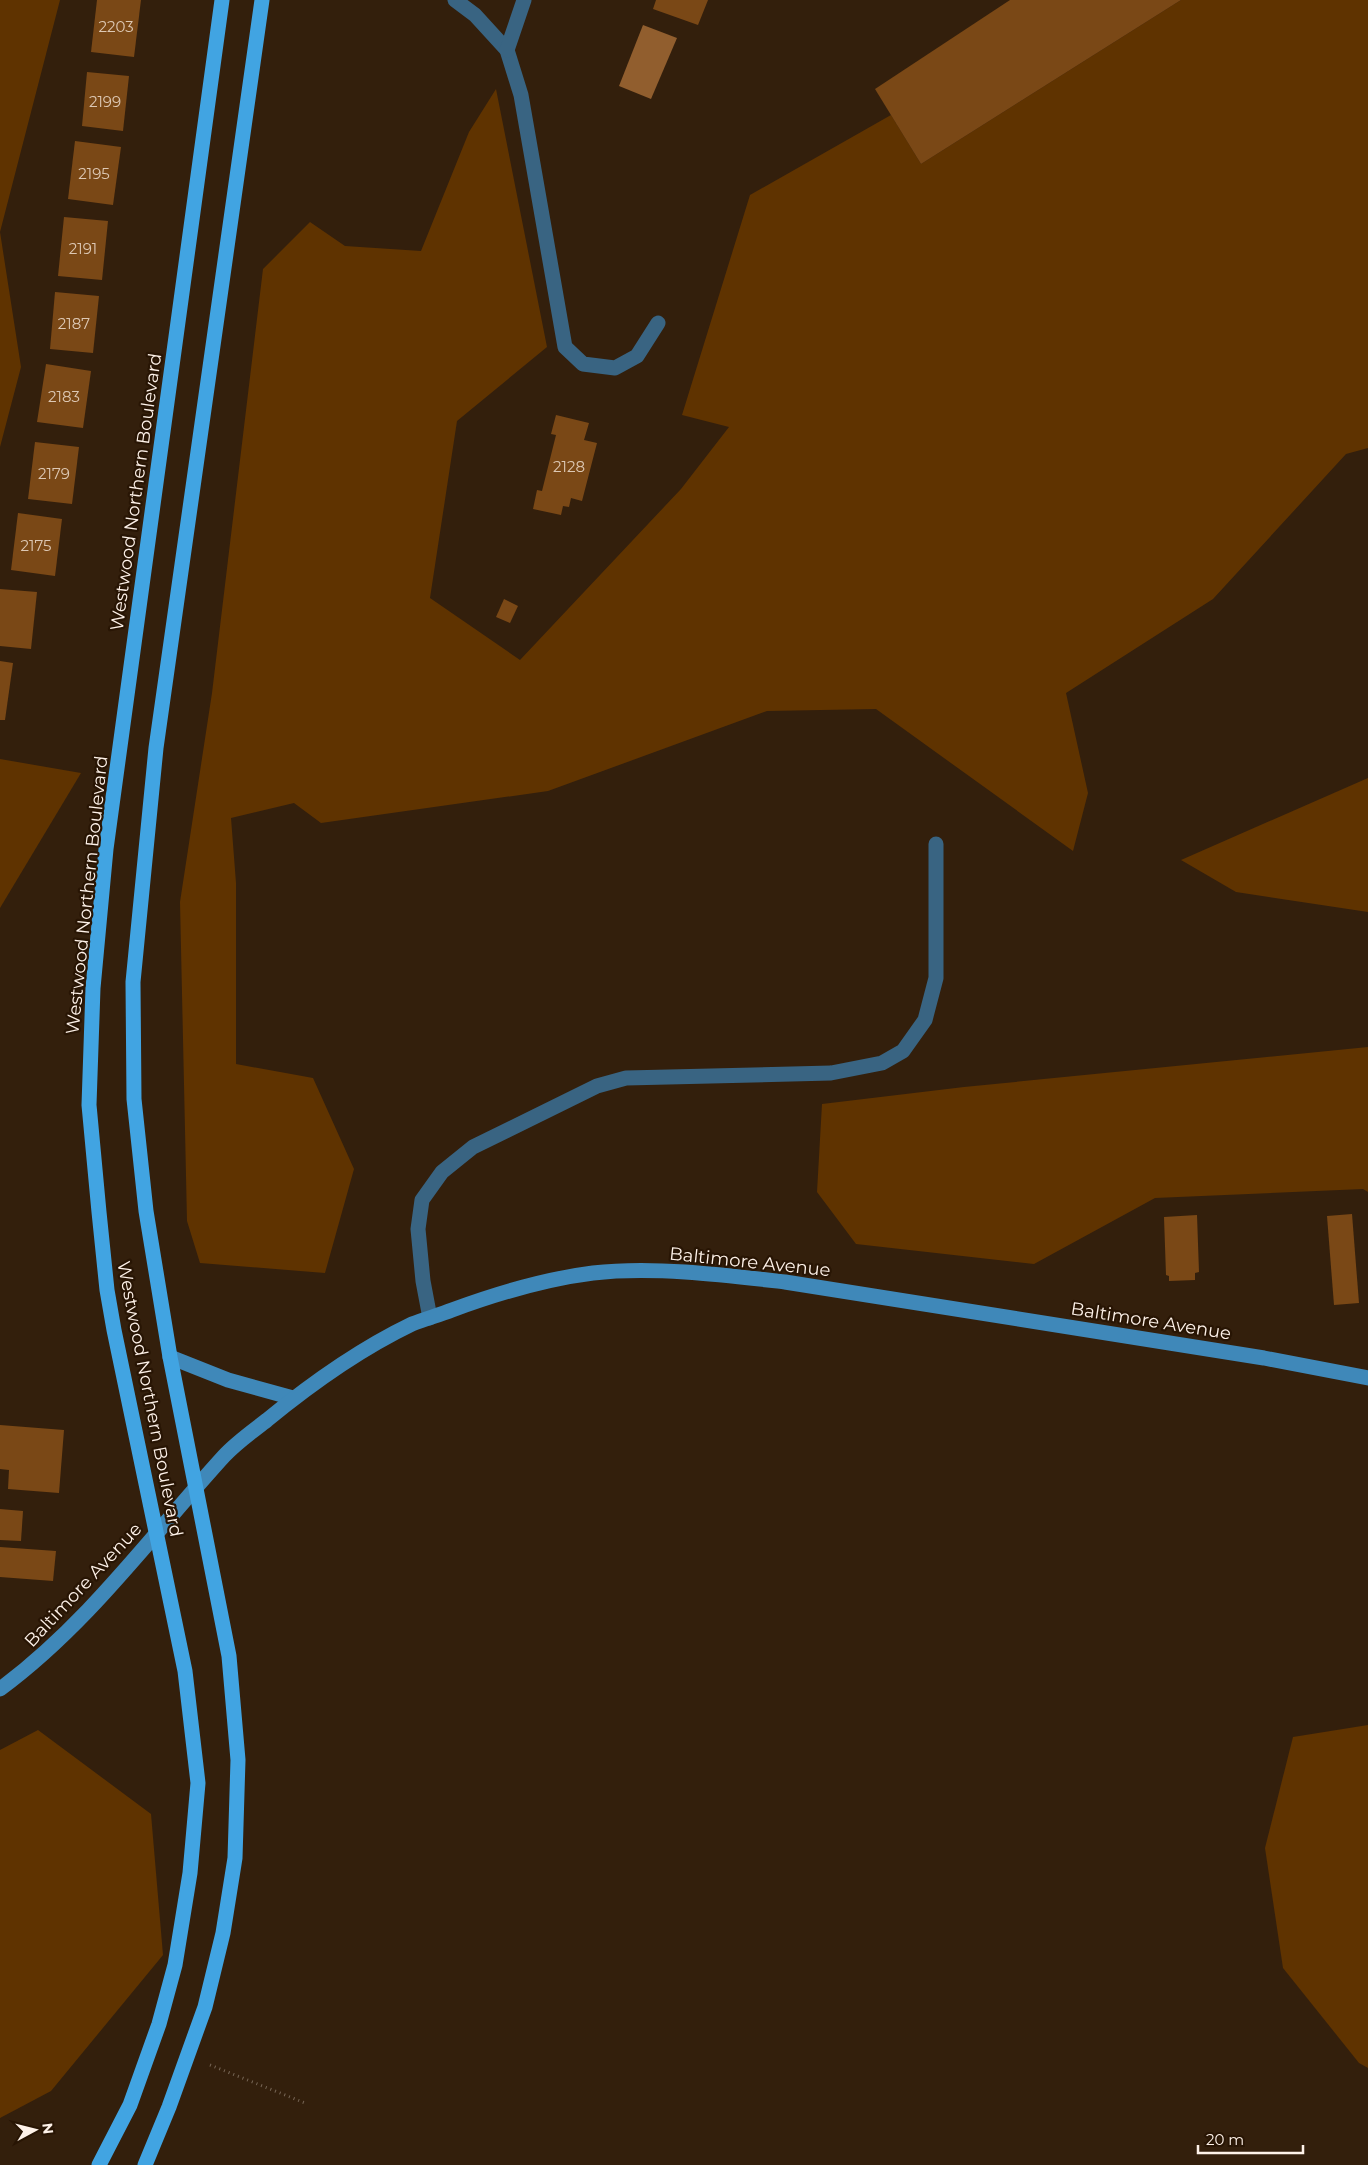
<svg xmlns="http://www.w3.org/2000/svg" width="1368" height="2165" font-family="Montserrat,sans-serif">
	<rect width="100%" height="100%" fill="#331f0c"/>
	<g fill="#5f3300">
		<path d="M0,0h60l-60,232 21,135 -21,80z"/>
		<path d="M1181,0h187v448l-22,6 -133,145 -147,94 22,100 -15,58 -197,-142 -109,2 -219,80 -227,32 -27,-20 -63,15 5,65v181l77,14 41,91 -29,104 -125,-10 -13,-42 -7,-319 32,-209 51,-424 47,-47 35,24 76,5 48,-119 27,-43 51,258 -90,74 -27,177 90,62 161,-171 48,-62 -47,-12 68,-220 141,-80 30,49z"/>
		<path d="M0,759l81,14 -81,135z"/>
		<path d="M1368,778v134l-132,-20 -55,-32z"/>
		<path d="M1368,1047v145l-5,-3 -208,9 -121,66 -178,-20 -39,-52 5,-88 142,-17z"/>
		<path d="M1368,1725v343l-9,-5 -76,-95 -18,-120 28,-111z"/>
		<path d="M38,1730l113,84 12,141 -112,136 -51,27v-368z"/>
	</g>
	<path fill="#915e2e" d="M643,25l34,13 -26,61 -32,-13z"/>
	<g fill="#7a4816">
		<path d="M97,0h44l-7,57 -43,-5z"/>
		<path d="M656,0h52l-10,25 -45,-16z"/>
		<path d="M1010,0h171l-260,164 -46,-75z"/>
		<path d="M87,72l42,4 -6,55 -41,-5z"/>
		<path d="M75,141l46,6 -8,58 -45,-6z"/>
		<path d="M64,217l44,4 -6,59 -44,-4z"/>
		<path d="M55,292l44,4 -6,57 -43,-4z"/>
		<path d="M46,364l45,7 -8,57 -46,-6z"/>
		<path d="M556,415l33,8 -5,17 13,3 -15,58 -11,-3 -2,9 -6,-1 -2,9 -28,-6 4,-19 5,1 14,-56 -5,-1z"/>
		<path d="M35,442l44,5 -7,57 -44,-5z"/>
		<path d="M18,513l44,6 -7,57 -44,-6z"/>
		<path d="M0,589l37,3 -6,57 -31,-3z"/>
		<path d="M504,599l14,7 -8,17 -14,-6z"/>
		<path d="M0,661l13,2 -8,57h-5z"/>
		<path d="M1352,1214l7,89 -25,2 -7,-89z"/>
		<path d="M1197,1215l2,57 -4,1v7l-26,1v-5l-3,-1 -2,-58z"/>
		<path d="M0,1425l64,5 -5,63 -51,-4 1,-19 -9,-1z"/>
		<path d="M0,1509l23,2 -2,30 -21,-1z"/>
		<path d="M0,1547l56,4 -3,30 -53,-4z"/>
	</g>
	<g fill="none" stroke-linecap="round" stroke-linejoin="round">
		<path stroke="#786757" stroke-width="3" stroke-dasharray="1 4" stroke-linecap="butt" d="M210,2065l95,38"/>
		<g stroke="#396482" stroke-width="15">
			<path d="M455,0l20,15 32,35 14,45 44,252 18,17 32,4 22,-12 21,-33"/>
			<path d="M507,50l17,-50"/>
			<path d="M430,1318l-7,-37 -5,-52 4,-29 20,-28 31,-25 124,-61 29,-8 205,-5 51,-10 21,-12 22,-31 11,-42v-134"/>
		</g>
		<g stroke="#3f88b9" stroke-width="15">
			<path d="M170,1357l58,23 65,18"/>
			<path d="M0,1689c88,-65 151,-153 224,-233 13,-14 29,-25 43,-36 45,-37 93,-71 145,-96 13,-5 27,-9 40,-14 46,-17 93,-31 141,-37 60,-7 132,2 192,9l479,76 104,20"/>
		</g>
		<g stroke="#41a4e2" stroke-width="15">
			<path d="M99,2165l31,-60 29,-81 16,-59 15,-92 8,-90 -13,-112 -71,-341 -7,-40 -8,-78 -10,-107 4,-117 13,-139 116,-849"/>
			<path d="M145,2165l24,-58 36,-100 18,-74 12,-75 3,-98 -9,-104 -59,-299 -24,-146 -12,-112 -1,-117 23,-234 106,-748"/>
		</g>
	</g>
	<g text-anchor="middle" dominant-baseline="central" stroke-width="4.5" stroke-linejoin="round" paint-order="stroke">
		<g font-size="15" fill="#ddc8b4">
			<text x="116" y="26">2203</text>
			<text x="105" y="101">2199</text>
			<text x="94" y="173">2195</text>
			<text x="83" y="248">2191</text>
			<text x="74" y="323">2187</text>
			<text x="64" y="396">2183</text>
			<text x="569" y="466">2128</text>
			<text x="54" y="473">2179</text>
			<text x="36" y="545">2175</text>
		</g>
		<g font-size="18" fill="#fef2e9" stroke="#281504">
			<text transform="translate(136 492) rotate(-82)">Westwood Northern Boulevard</text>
			<text transform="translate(87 895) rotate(-84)">Westwood Northern Boulevard</text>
			<text transform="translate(750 1262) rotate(6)">Baltimore Avenue</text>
			<text transform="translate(1151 1321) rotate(9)">Baltimore Avenue</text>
			<text transform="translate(150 1399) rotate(79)">Westwood Northern Boulevard</text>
			<text transform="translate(83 1585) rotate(-47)">Baltimore Avenue</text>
		</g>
	</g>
	<g transform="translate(35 2130) rotate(83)" stroke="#281504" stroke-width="4" paint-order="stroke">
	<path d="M0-4L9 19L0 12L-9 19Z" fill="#fef2e9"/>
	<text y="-8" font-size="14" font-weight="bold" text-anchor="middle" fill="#fef2e9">N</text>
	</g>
	<path d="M1198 2145v8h105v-8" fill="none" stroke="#fef2e9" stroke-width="2.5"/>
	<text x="1206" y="2145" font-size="15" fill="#fef2e9" stroke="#281504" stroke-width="4" paint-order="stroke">20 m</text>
</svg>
